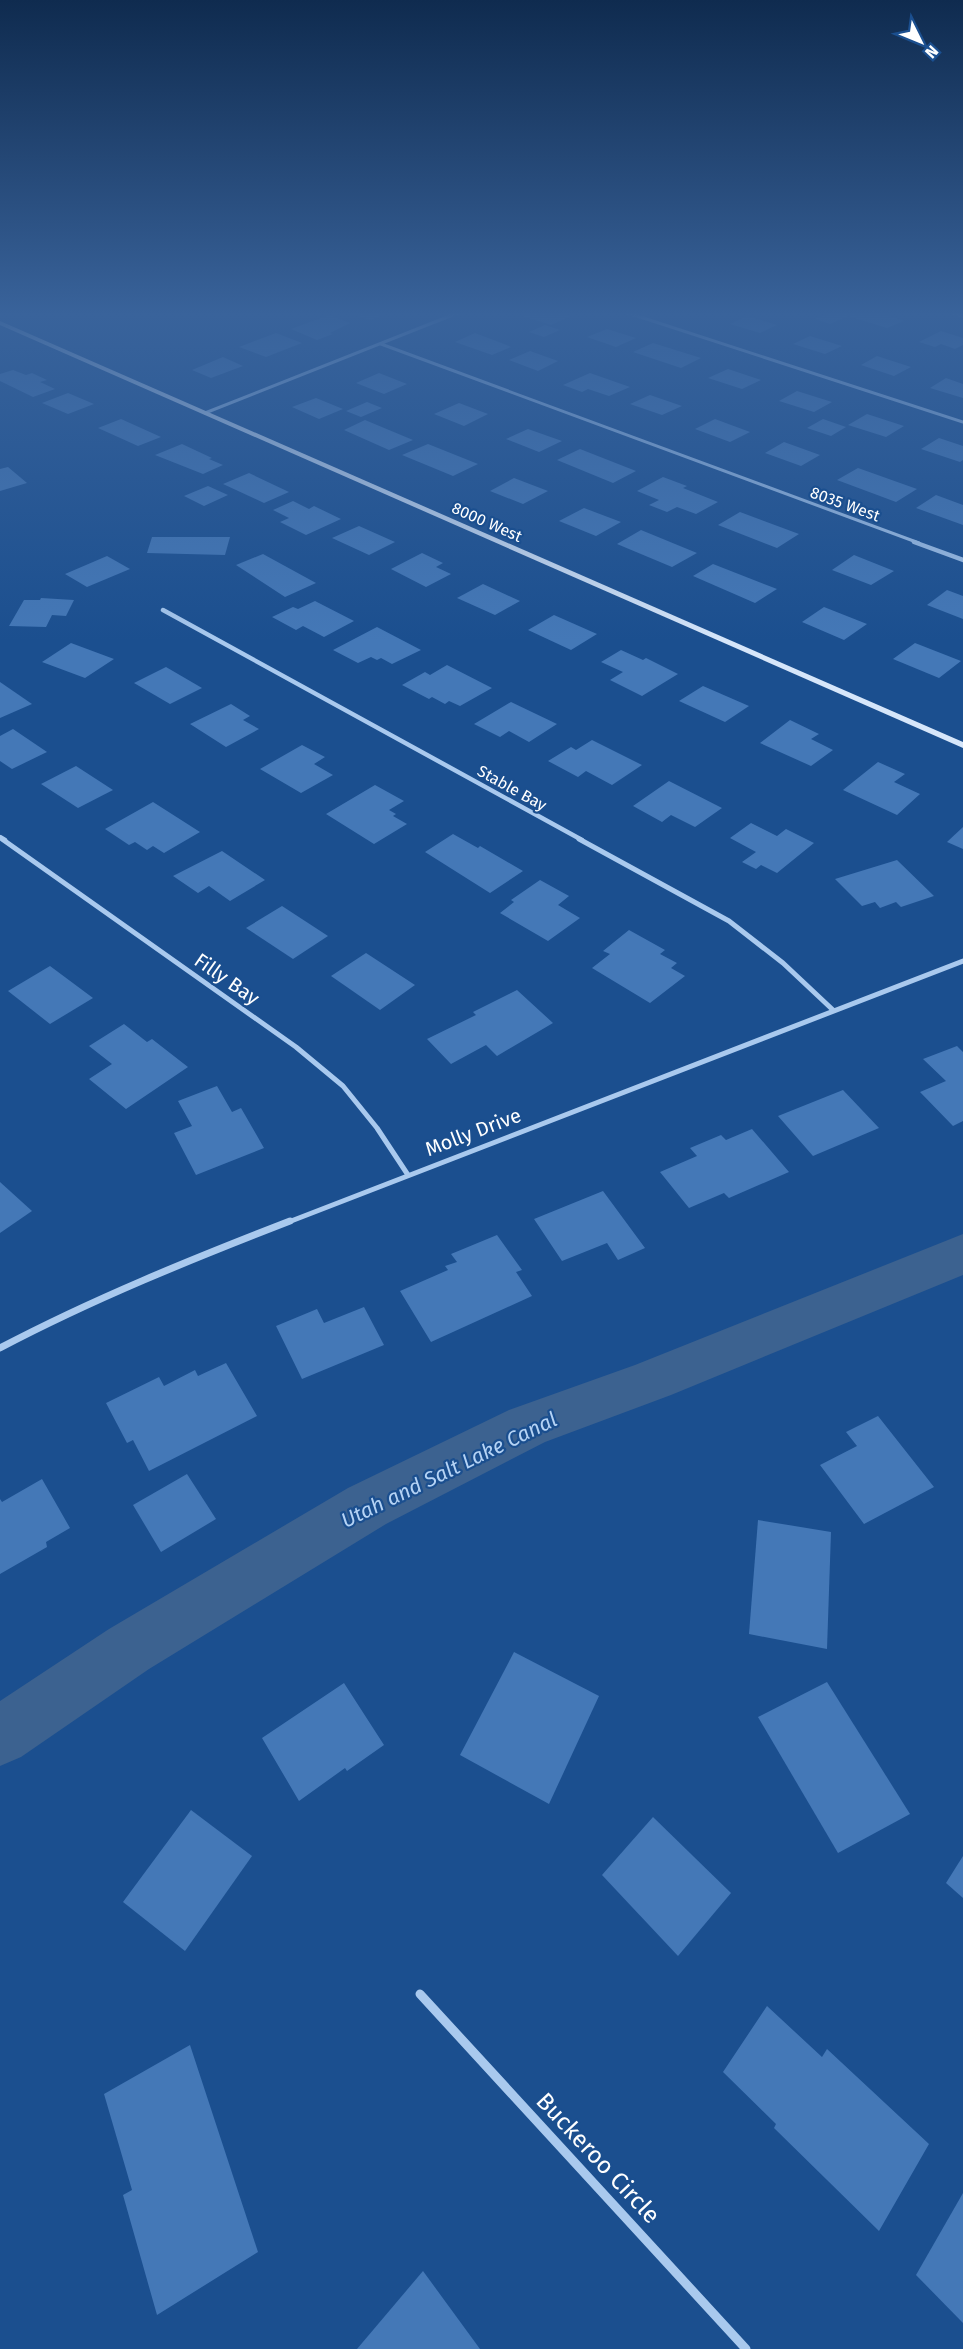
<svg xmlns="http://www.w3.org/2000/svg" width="963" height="2349" font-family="'Fira Sans',sans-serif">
	<rect width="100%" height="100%" fill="#1b4f8f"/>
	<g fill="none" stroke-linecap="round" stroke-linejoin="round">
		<path fill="#3c6290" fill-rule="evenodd" d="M963,1234v41l-292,120 -126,47 -159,82 -237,145 -128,88 -21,9v-65l109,-72 239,-141 161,-78 126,-45z"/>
	</g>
	<g fill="#4478b7">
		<path d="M380,312l6,2 -16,6 -21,-7z"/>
		<path d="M532,312h27l12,4 -20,9 -28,-9z"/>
		<path d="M831,312h47l26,9 -17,7 -39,-12 -18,8 -15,-5z"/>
		<path d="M329,315l21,8 -20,10 3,1 -16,6 -26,-11z"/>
		<path d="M747,316l30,9 -17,8 -30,-9z"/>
		<path d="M545,325l15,5 -16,7 -15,-5z"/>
		<path d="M607,329l29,9 -20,9 -29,-10z"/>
		<path d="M941,331l22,7v7l-8,4 -14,-5 -6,3 -16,-5z"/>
		<path d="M276,333l26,10 -36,14 -27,-10z"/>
		<path d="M475,333l29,11 7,3 -19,8 -37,-13z"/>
		<path d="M810,336l32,10 -17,8 -32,-10z"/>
		<path d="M653,343l48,15 -20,10 -48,-16z"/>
		<path d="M530,351l28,10 -20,10 -29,-11z"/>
		<path d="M877,356l34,11 -17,9 -33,-11z"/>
		<path d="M223,357l20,9 -32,12 -19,-8z"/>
		<path d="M728,369l33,11 -19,9 -34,-11z"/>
		<path d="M13,370l13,5 6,-2 15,7 -7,2 15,7 -22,8 -33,-16v-7z"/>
		<path d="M379,373l28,11 -23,10 -28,-11z"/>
		<path d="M590,373l40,14 -21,9 -21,-7 -6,3 -19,-7z"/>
		<path d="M946,378l17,6v14l-33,-10z"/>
		<path d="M797,391l35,11 -18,10 -35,-11z"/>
		<path d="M68,393l26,11 -26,10 -26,-11z"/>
		<path d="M650,395l32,11 -20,9 -32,-11z"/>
		<path d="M316,398l27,11 -24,10 -27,-12z"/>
		<path d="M367,402l15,6 -21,9 -15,-6z"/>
		<path d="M459,403l29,11 -24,12 -30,-12z"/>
		<path d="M867,414l37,12 -18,11 -38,-12z"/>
		<path d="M121,419l40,18 -23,9 -40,-18z"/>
		<path d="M715,419l35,13 -20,10 -35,-13z"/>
		<path d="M823,419l23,8 -15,9 -24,-8z"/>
		<path d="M365,420l48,20 -24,10 -45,-20z"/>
		<path d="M528,429l34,12 -23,11 -33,-13z"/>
		<path d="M939,438l24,8v14l-3,2 -39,-13z"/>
		<path d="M784,442l36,13 -19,11 -36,-13z"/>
		<path d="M182,444l30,14 -3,1 14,6 -20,9 -48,-19z"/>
		<path d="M428,444l50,20 -25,12 -51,-21z"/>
		<path d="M580,449l56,22 -23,12 -56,-23z"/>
		<path d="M8,467l19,16 -27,8v-22z"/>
		<path d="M858,468l59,21 -21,13 -59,-22z"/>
		<path d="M249,473l40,19 -25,11 -41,-19z"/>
		<path d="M663,477l24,9 -4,2 35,14 -22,12 -19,-7 -10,5 -18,-7 10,-5 -22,-9z"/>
		<path d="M514,478l34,13 -25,13 -33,-13z"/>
		<path d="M208,486l20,9 -24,11 -20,-10z"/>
		<path d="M936,495l27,10v20l-47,-17z"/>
		<path d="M293,501l16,8 5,-3 27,13 -35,16 -26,-13 9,-4 -16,-8z"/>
		<path d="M584,508l37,14 -25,14 -37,-15z"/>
		<path d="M740,512l59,22 -22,14 -59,-23z"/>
		<path d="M359,526l36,16 -26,13 -37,-17z"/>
		<path d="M641,530l56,23 -25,14 -55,-23z"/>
		<path d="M152,537h78l-5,18 -78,-2z"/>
		<path d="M422,553l21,10 -7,4 15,7 -25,13 -35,-18z"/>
		<path d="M263,554l53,29 -31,14 -49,-32z"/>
		<path d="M854,555l40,16 -23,14 -39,-15z"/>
		<path d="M107,556l23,13 -43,18 -22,-13z"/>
		<path d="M713,564l64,25 -22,14 -62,-27z"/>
		<path d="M483,584l37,17 -25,14 -38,-17z"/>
		<path d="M947,590l16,6v23l-36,-14z"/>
		<path d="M41,598l33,2 -8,16 -14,-1 -6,12 -37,-1 15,-26h16z"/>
		<path d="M315,601l39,20 -30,16 -21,-11 -7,4 -24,-13 21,-10 5,2z"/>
		<path d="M824,607l43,17 -23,16 -42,-18z"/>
		<path d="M554,615l43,19 -26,16 -43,-20z"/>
		<path d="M377,627l44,23 -29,14 -11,-6 -4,2 -6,-3 -13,6 -25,-13z"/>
		<path d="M71,643l43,16 -29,19 -43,-16z"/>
		<path d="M915,643l46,18 -22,17 -46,-19z"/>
		<path d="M621,650l22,10 3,-2 32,16 -36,22 -32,-16 13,-8 -22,-10z"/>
		<path d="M447,665l45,23 -32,18 -11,-5 -4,3 -13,-7 -3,2 -27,-14 23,-13 5,3z"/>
		<path d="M166,667l36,21 -32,16 -36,-21z"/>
		<path d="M0,682l32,22 -32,14z"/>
		<path d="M703,686l46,20 -24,16 -46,-21z"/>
		<path d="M511,702l46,22 -28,18 -20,-11 -9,6 -26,-13z"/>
		<path d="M231,704l19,12 -7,4 16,9 -33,18 -36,-23z"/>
		<path d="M790,720l29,14 -8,5 22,11 -22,16 -51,-23z"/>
		<path d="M13,729l34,23 -35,17 -12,-8v-25z"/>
		<path d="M592,740l50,25 -30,20 -26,-14 -8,6 -30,-16 23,-14 5,3z"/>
		<path d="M302,745l23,12 -11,7 19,11 -32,18 -41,-24z"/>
		<path d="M878,762l27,12 -11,8 26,12 -23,21 -54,-25z"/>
		<path d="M76,766l37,24 -35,18 -37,-24z"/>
		<path d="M669,781l53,27 -27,19 -24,-12 -9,7 -29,-16z"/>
		<path d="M375,785l29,16 -15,9 7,4 -3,2 14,8 -33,20 -48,-30z"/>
		<path d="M153,802l47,30 -36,21 -11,-7 -6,4 -12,-8 -6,3 -24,-16z"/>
		<path d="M751,823l26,13 9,-7 28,14 -37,30 -16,-8 -5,4 -14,-7 14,-10 -26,-14z"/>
		<path d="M963,827v22l-16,-7z"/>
		<path d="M453,834l25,14 2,-2 43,25 -33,22 -65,-41z"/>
		<path d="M222,851l43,29 -35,21 -21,-15 -11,7 -25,-17z"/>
		<path d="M897,860l37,36 -33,11 -5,-5 -16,6 -5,-6 -13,4 -27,-27z"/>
		<path d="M540,880l29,16 -11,9 22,13 -32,23 -48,-28 14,-11 -3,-2z"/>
		<path d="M282,906l46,30 -35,23 -47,-31z"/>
		<path d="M629,930l36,20 -5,4 17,9 -6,5 14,8 -35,27 -58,-35 18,-14 -7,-3z"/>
		<path d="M366,953l49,32 -35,25 -49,-34z"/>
		<path d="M50,966l43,32 -43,26 -42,-33z"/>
		<path d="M517,990l36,33 -56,33 -11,-11 -35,19 -24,-25 49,-24 -3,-3z"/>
		<path d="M124,1024l23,18 5,-3 36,28 -62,42 -37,-30 23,-15 -23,-18z"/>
		<path d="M957,1046l6,6v69l-10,5 -33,-34 26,-11 -23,-22z"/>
		<path d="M217,1086l15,26 9,-4 23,40 -68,27 -22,-42 18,-7 -14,-25z"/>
		<path d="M843,1090l36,38 -66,28 -35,-40z"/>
		<path d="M752,1129l37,43 -60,26 -5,-5 -35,15 -29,-36 37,-16 -7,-8 31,-13 5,5z"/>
		<path d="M0,1182l32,29 -32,22z"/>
		<path d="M603,1191l42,57 -27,12 -11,-17 -45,18 -28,-42z"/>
		<path d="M497,1235l25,35 -6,2 16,24 -101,46 -31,-51 48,-21 -3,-4 12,-4 -6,-8z"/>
		<path d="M364,1307l20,38 -82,34 -26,-53 41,-17 7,14z"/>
		<path d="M226,1363l31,53 -108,55 -16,-31 -6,3 -21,-40 53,-26 5,9 31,-16 3,6z"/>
		<path d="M878,1416l56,71 -70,37 -44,-59 37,-19 -11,-14z"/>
		<path d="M187,1474l29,45 -55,33 -28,-47z"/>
		<path d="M42,1479l28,49 -24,14 1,5 -47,27v-75l2,3z"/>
		<path d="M758,1520l73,12 -4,117 -78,-15z"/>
		<path d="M514,1652l85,44 -50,108 -89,-49z"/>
		<path d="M827,1682l83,132 -72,39 -80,-136z"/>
		<path d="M344,1683l40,62 -37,26 -2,-3 -46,33 -37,-63z"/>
		<path d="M191,1810l61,46 -67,95 -62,-49z"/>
		<path d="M653,1817l78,76 -53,63 -76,-81z"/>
		<path d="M963,1856v42l-17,-15z"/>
		<path d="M767,2006l55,51 5,-8 102,95 -50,87 -105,-103 2,-4 -53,-52z"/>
		<path d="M190,2045l68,207 -101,63 -34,-120 9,-5 -28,-96z"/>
		<path d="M963,2193v130l-47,-48z"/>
		<path d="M423,2271l57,78h-123z"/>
	</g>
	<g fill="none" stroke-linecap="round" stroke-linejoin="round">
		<g stroke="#a9c9ee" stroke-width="3">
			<path d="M625,312l338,110"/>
			<path d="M950,312l13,4"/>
			<path d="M381,344l538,199"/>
			<path d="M205,413l255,-101"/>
		</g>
		<g stroke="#a9c9ee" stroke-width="4.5">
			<path d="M914,542l49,18"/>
			<path d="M163,610l419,230"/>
			<path d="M0,837l5,3"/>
		</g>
		<g stroke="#a9c9ee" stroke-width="5">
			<path d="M2,839l294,208 47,39 34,42 31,47"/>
			<path d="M579,839l150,82 54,42 50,47"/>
			<path d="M286,1223l677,-262"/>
		</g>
		<path stroke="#a9c9ee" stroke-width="7" d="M0,1348c93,-49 192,-89 290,-127"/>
		<path stroke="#a9c9ee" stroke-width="9" d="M420,1994l326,355"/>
		<path fill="#d6e6fa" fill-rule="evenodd" d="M0,321l963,421v6l-963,-423z"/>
	</g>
	<linearGradient id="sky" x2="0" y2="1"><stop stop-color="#0f2b4f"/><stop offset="0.49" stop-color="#39639b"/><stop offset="1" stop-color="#39639b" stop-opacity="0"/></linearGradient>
	<rect width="963" height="641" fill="url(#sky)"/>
	<g text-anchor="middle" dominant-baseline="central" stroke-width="4.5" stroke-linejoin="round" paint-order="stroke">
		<g font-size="16" fill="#fff" stroke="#1b4f8f">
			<text transform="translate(845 504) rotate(20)">8035 West</text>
			<text transform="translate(487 522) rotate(24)">8000 West</text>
			<text transform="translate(512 788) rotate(29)">Stable Bay</text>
		</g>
		<g font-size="20" fill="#fff" stroke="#1b4f8f">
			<text transform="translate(227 979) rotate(35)">Filly Bay</text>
			<text transform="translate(473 1132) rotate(-21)">Molly Drive</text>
		</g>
		<g font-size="21" font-style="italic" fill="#b5d3f5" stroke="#1b4f8f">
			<text transform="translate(449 1470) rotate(-26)">Utah and Salt Lake Canal</text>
		</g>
		<g font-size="24" fill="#fff" stroke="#1b4f8f">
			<text transform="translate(598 2158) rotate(47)">Buckeroo Circle</text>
		</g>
	</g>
	<g transform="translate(921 42) rotate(133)" stroke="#1b4f8f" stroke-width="4.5" paint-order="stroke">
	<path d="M0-4.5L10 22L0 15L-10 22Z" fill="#ffffff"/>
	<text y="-9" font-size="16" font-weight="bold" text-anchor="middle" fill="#ffffff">N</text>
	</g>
</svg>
